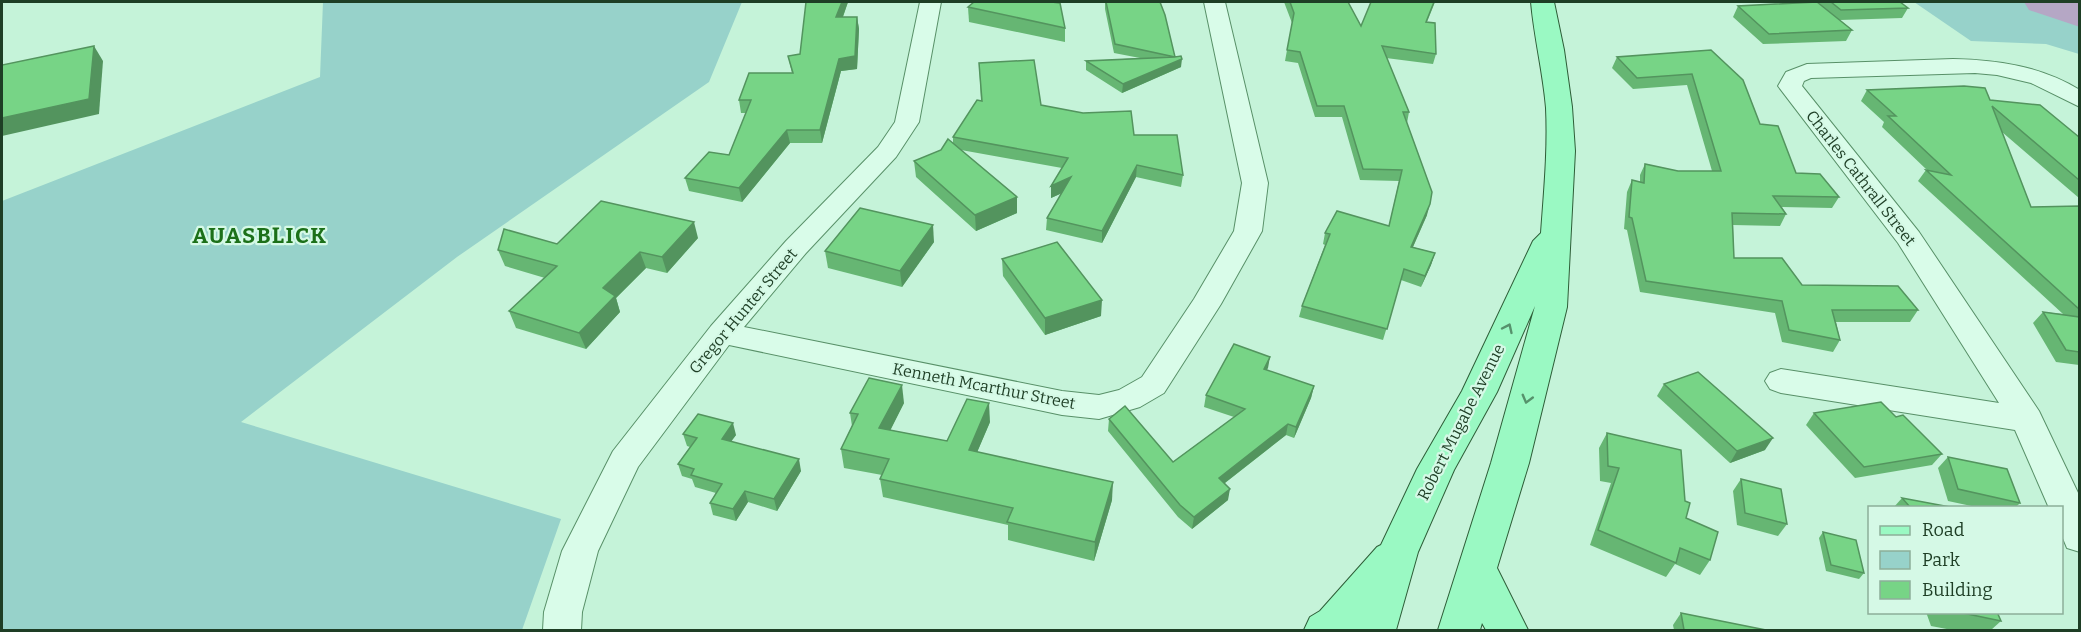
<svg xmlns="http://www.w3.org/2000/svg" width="2081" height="632" font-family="Bitter,serif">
	<rect width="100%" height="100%" fill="#c5f3d9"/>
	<g fill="#97d2ca">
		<path d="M323,2h419l-33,80 -252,175 -216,165 320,97 -39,111h-520v-429l318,-124z"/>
		<path d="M1914,2h165v52l-33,-10 -75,-3z"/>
	</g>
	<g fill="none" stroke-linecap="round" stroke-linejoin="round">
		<path fill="#b5a7c5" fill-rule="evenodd" d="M2024,2l56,1v24l-51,-17z"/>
		<g stroke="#589068" stroke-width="2">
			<g id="minor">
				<path d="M920,2h21l-22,120 -23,35 -90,96 -62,74 318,64 37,4 20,-5 23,-13 52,-78 40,-68 8,-48 -38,-181h21l43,181 -6,48 -41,73 -57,89 -24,14 -41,12 -37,-4 -333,-70 -91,122 -40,84 -16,61 -1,18h-38l1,-18 18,-61 51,-100 98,-125 75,-85 92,-94 17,-25z"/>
				<path d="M1953,59c45,1 88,7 127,31v17l-49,-24 -34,-8 -22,-2 -164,5 -7,3 -2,5 117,146 120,179 41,86v55l-13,-4 -5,-12v-28h-13l-34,-78 -234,-37 -11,-4 -5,-8 5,-8 11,-4 218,34 -101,-160 -120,-157 8,-14 21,-8z"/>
			</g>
		</g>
		<g stroke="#2d5d37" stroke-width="2">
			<path id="major" d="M1531,2h23l10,48 8,57 3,44 -8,156 -38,156 -32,105 31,62h-42l-4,-7 -2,7h-42l53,-167 44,-157 -38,86 -43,78 -36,82 -22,78h-92l6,-13 10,-6 57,-64 4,-2 36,-76 45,-78 71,-150 8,-8c3,-42 7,-83 5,-125 -3,-36 -12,-71 -15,-106z"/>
		</g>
		<use href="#minor" fill="#d9fce9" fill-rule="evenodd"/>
		<use href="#major" fill="#9af9c3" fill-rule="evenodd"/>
	</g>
	<g fill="#66b673">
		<path d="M848,2l-5,15h14l2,12 -2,40 -16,2 -19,72h-32l-48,59 -53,-11 -4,-13 44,-23 17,-42h-5l-2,-13 53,-27 -4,-17 12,-2z"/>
		<path d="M1105,2l70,55 6,10 -59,26 -36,-23v-9l54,-3 -26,-5 -9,-44z"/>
		<path d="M1284,2h64l13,24 74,-24 -8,20 9,32 -3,10 -47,-6 23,54 -2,11 20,92 -14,32 22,6 -4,12 -10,22 -20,-7 -18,60 -84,-23 3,-11 23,-61 -2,-1 2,-11 64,-7 10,-45 -39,-1 -18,-63h-27l-17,-54 -13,-2 7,-38z"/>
		<path d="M1813,2h87l8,6 -6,10 -62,2 12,10 -6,11 -83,3 -30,-27 5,-11 76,-3z"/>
		<path d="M968,7l97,21v14l-96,-20z"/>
		<path d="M1711,50l49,74 36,49 43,24 -7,11 -50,-1 4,7 -6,12 -47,-1 1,33 68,27 116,25 -8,12h-74l4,18 -7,12 -51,-10 -7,-29 -135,-21 -13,-62 -3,-1 3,-37 5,-12 8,2v-7l5,-11 33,7h34l-25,-86 -54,4 -21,-21 5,-11z"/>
		<path d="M979,63l62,42 93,30 49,40 -2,12 -45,-10 -34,66 -56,-13 1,-12 15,-25 -11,5v-12l11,-18 -101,-18 56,63 -41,18 -60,-54 -2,-16 27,-11 12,-7v-6l28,-36z"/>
		<path d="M1867,90l123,10 89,37v61l-77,-66 29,75 48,-1v159l-23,-3 -23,-39 10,-11 20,2 -145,-133 8,-11h1l-45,-43 2,-5 -23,-21z"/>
		<path d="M698,238l-31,35 -21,-5 -30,30 4,14 -34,37 -70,-21 -7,-17 36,-33 -40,-12 -7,-16 59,-6z"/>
		<path d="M934,242l-32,45 -74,-19 -3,-17z"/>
		<path d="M1002,259l99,57 -56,19 -42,-59z"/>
		<path d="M1270,357l-4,13 48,16 -3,12 -17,40 -8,-3 -61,48 3,17 -36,29 -14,-12 -70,-86 1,-12 64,43 61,-45 -30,-10 2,-12z"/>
		<path d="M1664,384l101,66 -35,13 -73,-67z"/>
		<path d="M904,403l-14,27 57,11 43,-19 -13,30 135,48 -18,61 -86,-21v-15l-125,-28 -3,-18 2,-4 -38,-7 -3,-19 11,-23 -2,-13z"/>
		<path d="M1814,413l82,4 46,37 -10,11 -77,13 -49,-53z"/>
		<path d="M1607,433l79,85 24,42 -10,15 -25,-11 -9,13 -76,-32 21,-62 -11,-2 -1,-33z"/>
		<path d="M683,434l53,1 -5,6 70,30 -24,40 -29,-9 -12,19 -23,-6 -3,-12 6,-10 -21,-6 -3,-8 -10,-3 -4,-12 12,-17 -3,-1z"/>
		<path d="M1948,457l72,46 -4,4h-40l-28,-6 -10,-33z"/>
		<path d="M1741,479l46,45 -9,12 -41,-11 -4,-34z"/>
		<path d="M1902,498l48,9h-56z"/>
		<path d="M1823,532l41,41 -5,6 -33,-8 -7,-33z"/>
		<path d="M1926,612h71l4,9 -10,9h-39l-21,-4z"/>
		<path d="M1681,613l85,17h-92l-1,-5z"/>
	</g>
	<g fill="#53945e">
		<path d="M842,2h6l-10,28 -2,-13z"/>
		<path d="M857,17l2,12 -2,40 -16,2 -19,72 -2,-13 19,-71z"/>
		<path d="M94,46l9,15 -4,53 -97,22v-18z"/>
		<path d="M1182,59l-1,8 -59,26 1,-9z"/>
		<path d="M787,130l3,13 -48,59 -3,-14z"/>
		<path d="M1137,165l-1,12 -34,66v-12z"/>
		<path d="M1071,177v12l-20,9v-12z"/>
		<path d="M1017,197v16l-41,18 -1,-16z"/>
		<path d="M1430,204l-3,11 -19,43 3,-11z"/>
		<path d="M694,222l4,16 -31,35 -5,-16z"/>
		<path d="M933,225l1,17 -32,45 -2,-16z"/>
		<path d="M640,252l6,16 -30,30 4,14 -34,37 -7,-16 24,-45z"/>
		<path d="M1435,253l-4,12 -10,22 4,-11z"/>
		<path d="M1102,300l-1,16 -56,19v-17z"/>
		<path d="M1270,357l-2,11 -7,13 3,-12z"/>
		<path d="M902,385l2,18 -22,44 -3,-19z"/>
		<path d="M1314,386l-3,12 -17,40 2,-11z"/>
		<path d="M989,403l1,19 -20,47 -1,-19z"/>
		<path d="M733,423l3,12 -11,15 -3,-11z"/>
		<path d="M1288,424l-2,11 -69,54 2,-11z"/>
		<path d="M1773,438l-8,12 -35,13 7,-12z"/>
		<path d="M799,459l2,12 -24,40 -3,-12z"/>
		<path d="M1113,482l-1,18 -18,61 1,-19z"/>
		<path d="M1230,489l-2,11 -36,29 2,-12z"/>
		<path d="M745,491l3,11 -12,19 -3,-12z"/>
	</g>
	<g fill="#77d486" stroke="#53945e" stroke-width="1.5">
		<path d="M806,2h36l-6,15h21l-2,39 -16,3 -19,71h-33l-48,58 -54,-10 24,-26 20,3 22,-55h-12l10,-27h44l-5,-17 12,-2z"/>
		<path d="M974,2h77l9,1 5,25 -97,-21z"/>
		<path d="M1106,2h54l5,13 10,42 6,-1 1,3 -59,25 -37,-23 89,-4 -60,-13z"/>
		<path d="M1290,2h58l13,24 10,-24h63l-8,20 9,1 1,31 -54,-8 27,66h-6l29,80 -2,12 -19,43 24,6 -10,23 -21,-7 -17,60 -85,-23 28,-72 -5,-1 12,-22 52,15 13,-56 -39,-1 -19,-63h-27l-17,-54 -13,-2 7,-37z"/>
		<path d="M1817,2l35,28 -83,4 -31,-28z"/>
		<path d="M1831,2h69l8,6 -67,2z"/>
		<path d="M94,46l-5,53 -87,19v-53z"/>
		<path d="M1711,50l32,30 17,44 18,2 18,47 24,1 19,23 -66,-1 13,18 -54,-1 2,45h48l20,27 96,1 20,24h-86l8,30 -51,-10 -7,-29 -136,-20 -14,-63 -3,-1 3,-37 12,3 1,-19 33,7h43l-29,-97 -55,4 -20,-21z"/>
		<path d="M1034,60l7,45 42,8 48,-2 3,24h43l6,40 -46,-10 -35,66 -55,-13 24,-41 -20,9 17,-28 -115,-21 24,-37 5,1 -3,-38z"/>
		<path d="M1964,86l21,2 5,12 50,5 39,32v43l-87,-74 39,101 48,-1v103l-153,-139 25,5 -63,-59h8l-29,-26z"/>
		<path d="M948,139l69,58 -42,18 -61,-54 27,-11z"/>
		<path d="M601,201l93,21 -32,35 -22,-5 -37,36 12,8 -36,37 -70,-22 48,-45 -59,-16 6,-21 53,15z"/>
		<path d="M860,208l73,17 -33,46 -75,-20z"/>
		<path d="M1057,242l45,58 -57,18 -43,-59z"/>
		<path d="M2043,312l36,5v35l-13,-2z"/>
		<path d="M1234,344l36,13 -6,12 50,17 -18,41 -8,-3 -69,54 11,11 -36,28 -14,-12 -71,-86 16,-13 48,56 72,-53 -39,-14z"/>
		<path d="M1698,372l75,66 -36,13 -73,-67z"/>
		<path d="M869,378l33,7 -23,43 68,13 20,-42 22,4 -20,47 144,32 -18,60 -88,-20 6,-14 -133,-29 9,-20 -48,-10 17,-35 -8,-1z"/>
		<path d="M1881,402l15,15 7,-2 39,39 -78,13 -50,-54z"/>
		<path d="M698,414l35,9 -11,16 77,20 -25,40 -29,-8 -12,18 -23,-6 12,-19 -31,-9 3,-6 -16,-5 19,-26 -14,-4z"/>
		<path d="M1607,433l74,17 4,51 5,2 -4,15 32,14 -8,28 -30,-12 -4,15 -78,-33 21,-62 -11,-2z"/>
		<path d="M1948,457l59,12 13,34 -62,-14z"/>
		<path d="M1741,479l40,10 6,35 -42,-11z"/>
		<path d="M1902,498l48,9h-40z"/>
		<path d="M1823,532l33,8 8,33 -33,-8z"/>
		<path d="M1958,612h39l4,9z"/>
		<path d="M1681,613l85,17h-82z"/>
	</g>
	<defs><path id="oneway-chevron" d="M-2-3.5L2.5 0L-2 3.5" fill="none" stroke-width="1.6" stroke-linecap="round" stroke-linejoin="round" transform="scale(1.5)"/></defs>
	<g stroke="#56926c">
		<use href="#oneway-chevron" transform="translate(1508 328) rotate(-65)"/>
		<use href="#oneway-chevron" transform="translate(1527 399) rotate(105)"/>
	</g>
	<g text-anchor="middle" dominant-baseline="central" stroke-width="4.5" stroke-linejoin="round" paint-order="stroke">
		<g font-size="16" fill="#1e3e25" stroke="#d5f9e6">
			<text transform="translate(1861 178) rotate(52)">Charles Cathrall Street</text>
			<text transform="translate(743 311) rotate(-50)">Gregor Hunter Street</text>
			<text transform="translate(984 386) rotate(11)">Kenneth Mcarthur Street</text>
			<text transform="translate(1461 422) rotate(-63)">Robert Mugabe Avenue</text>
		</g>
		<g font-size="22" font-weight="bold" letter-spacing="1.5" fill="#1c7019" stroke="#d5f9e6">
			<text x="260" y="235">AUASBLICK</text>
		</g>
	</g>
	<rect width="2081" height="632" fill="none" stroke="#1e3e25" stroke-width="6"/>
	<rect x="1868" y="506" width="195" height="108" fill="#d5f9e6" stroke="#8cae99" stroke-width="1.5"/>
	<rect x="1880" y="526" width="30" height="9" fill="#9af9c3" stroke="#8cae99" stroke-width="1.5"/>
	<text x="1922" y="536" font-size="18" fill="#1e3e25">Road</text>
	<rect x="1880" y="551" width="30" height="18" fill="#97d2ca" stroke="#8cae99" stroke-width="1.5"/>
	<text x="1922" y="566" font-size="18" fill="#1e3e25">Park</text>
	<rect x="1880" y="581" width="30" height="18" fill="#77d486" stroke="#8cae99" stroke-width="1.5"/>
	<text x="1922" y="596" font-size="18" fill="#1e3e25">Building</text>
</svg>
